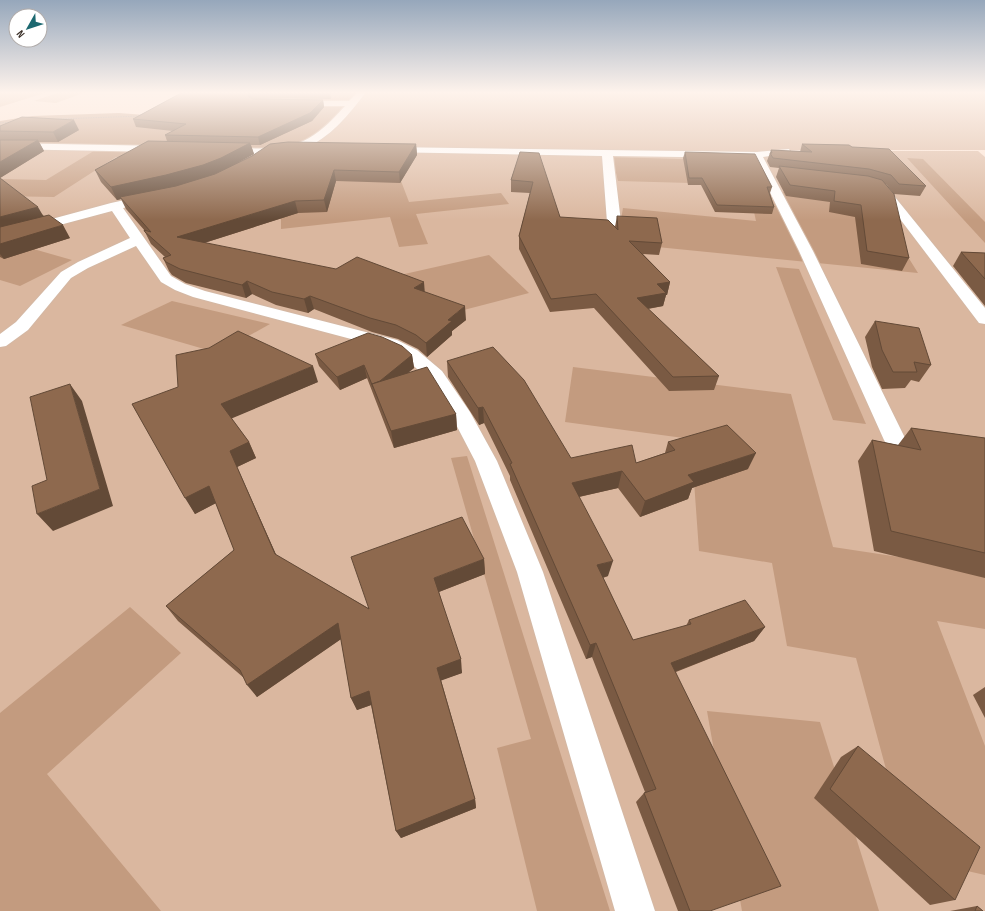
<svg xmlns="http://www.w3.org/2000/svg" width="985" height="911" font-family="'Sofia Sans Condensed',sans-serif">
	<rect width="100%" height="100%" fill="#fde5d5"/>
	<g fill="#dab79f">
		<path d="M0,92h48l-48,15z"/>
		<path d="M60,92h26l-30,11 -22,-2z"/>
		<path d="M362,92h623v58h-201l-32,5 -259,-5 -186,-6z"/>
		<path d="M0,145l754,12 31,-6h193l7,6v754h-985z"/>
	</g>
	<g fill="#c39b7f">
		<path d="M263,92h96l-38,43 -19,10 -37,6 -265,-6v-24l32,-5 87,-3 92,7z"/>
		<path d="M97,149l65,1 -10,8 -36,-1 -62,40 -54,-1v-17l46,1z"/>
		<path d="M612,157l100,3 15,24 -109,-3z"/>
		<path d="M907,158l16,1 62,63v21z"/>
		<path d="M393,160l16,42 92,-9 8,11 -93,10 12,30 -29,3 -9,-30 -109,12v-20l-127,-2z"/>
		<path d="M749,189l123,10 46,74 -301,-30 6,-35 133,13z"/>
		<path d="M23,246l49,14 -52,26 -20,-6v-24z"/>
		<path d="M489,255l40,38 -96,25 -33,-43z"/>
		<path d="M776,267l23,2 67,155 -33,-4z"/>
		<path d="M172,301l98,23 -52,29 -97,-28z"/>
		<path d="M573,367l218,27 42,153 152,23v59l-48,-8 48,125v129l-75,-17 -54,-200 -69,-12 -15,-83 -73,-12 -8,-112 -126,-17z"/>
		<path d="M467,456l143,455h-73l-40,-163 34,-9 -80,-281z"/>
		<path d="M130,607l51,46 -134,121 114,137h-161v-198z"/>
		<path d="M707,711l113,11 59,189h-137z"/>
	</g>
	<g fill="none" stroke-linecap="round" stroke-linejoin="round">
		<g stroke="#d4b8a4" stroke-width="2">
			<g id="minor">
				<path d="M358,92h8c-47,63 -68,65 -143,61l-5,-3 5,-3c59,3 80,7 122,-41h-51l-4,-3 1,-2h58z"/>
				<path d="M0,143l165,3 5,3 -5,3 -165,-3z"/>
				<path d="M387,147l370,5 32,-3 1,2 -1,2 -26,4 50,94 93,189 -3,5 -8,2 -8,-2 -3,-5 -85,-189 -46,-93 -140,-2 8,66 -7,4 -7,-4 -5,-66 -219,-4 -1,-2 1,-2z"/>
				<path d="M877,183l9,3 99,122v16l-6,-1 -101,-133 -7,-4 2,-2z"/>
				<path d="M152,194l4,1 2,3 -2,3 -33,7 48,68 14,8 20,7 192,49 20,10 25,21 28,41 27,49 46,111 112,339h-40l-98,-339 -42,-111 -25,-48 -22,-34 -23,-21 -20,-10 -192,-51 -18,-7 -14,-8 -25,-36 -48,22 -17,10 -43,52 -22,16 -6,1v-13l16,-12 45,-50 17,-10 52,-24 -18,-27 -112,30v-8l111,-30z"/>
			</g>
		</g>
		<g stroke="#9f8d82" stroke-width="1" stroke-dasharray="1.5 1" stroke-linecap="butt">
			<path d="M58,119l83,-3"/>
			<path d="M0,123l12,-1"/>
		</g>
		<use href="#minor" fill="#fff" fill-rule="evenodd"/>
	</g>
	<g fill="#7a5a43">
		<path d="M183,92h147l1,7 -79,-1 71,2 1,7 -12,14 -52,24h-9l3,9 -15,8 177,-18 1,11 -17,28 -64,-2 -9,31 -29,1 -94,30 221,49 41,28 -14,11v4l-25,22 -9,-8 -20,-10 -26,-7 -58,-23 -6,4 -32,-8 -24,-11 -6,4 -60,-15 -14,-8 -3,-4 -6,-13 2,-1 -14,-13 -7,-14 1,1 -19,-22 -5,-10 -4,1 -16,-18 -6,-12 72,-29 -2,-6 8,-4 -37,-4 -3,-8z"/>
		<path d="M0,126l79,4 -21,12h-19l5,9 -44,27 44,38 26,22 -66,21 -4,-2z"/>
		<path d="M802,144l50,3 74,39 -6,10 -26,-2 -8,-10 23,74 -7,13 -41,-7 -6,-47 -26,-5 1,-10 -44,-6 -10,-19 3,-9 -9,-1 -3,-6 4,-11 29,2z"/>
		<path d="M520,152l40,65 55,10 2,-11 45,27 -3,12 -16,-1 27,28 -3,13h-1l-3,11 -15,3 71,67 -5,14 -45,1 -75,-83 -44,4 -31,-63v-13l11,-43 -19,-1v-12z"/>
		<path d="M685,152l87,35 -2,6 4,14 -2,7 -57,-2 -14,-27h-13l-5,-27z"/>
		<path d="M961,252l24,1v53l-32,-40z"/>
		<path d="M875,321l56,44 -12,17 -8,-2 -6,8 -23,1 -10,-22 -7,-30z"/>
		<path d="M315,354l97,1 2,13 -6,4 48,42 1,16 -63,18 -27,-70 -27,12 -21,-24z"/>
		<path d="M447,361l124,97 65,5 29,-10 3,-11 80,27 -56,19 -4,11 -48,18 -22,-29 -39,9 29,79 -5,2 30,62 53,-14 3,-6 76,7 -11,14 -78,31 34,239h-32l-42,-109 8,-9 1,-1 -53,-135 -6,2 -76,-179v-4l-26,-53 -5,2 -31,-48z"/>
		<path d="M318,382l-87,36 18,24 7,16 -19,9 39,88 92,53 116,-49 1,15 -46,18 23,81 -21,7 34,119 1,9 -75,30 -5,-7 -25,-126 -14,5 -6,-12 -10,-59 -84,58 -13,-19 -66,-57 -12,-15 68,-56 -18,-47 -21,11 -63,-110z"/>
		<path d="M911,428l74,10v140l-111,-27 -16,-90 14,-21 26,5z"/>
		<path d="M985,687v31l-12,-23z"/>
		<path d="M858,746l97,154 -25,5 -116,-107 27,-41z"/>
		<path d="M977,906l6,5h-33z"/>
	</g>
	<g fill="#634a37">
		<path d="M249,92h1l2,6 -3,-1 -1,-4z"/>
		<path d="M323,100l1,7 -12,14 -52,24 -2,-8z"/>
		<path d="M74,120l5,10 -21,12 -5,-10z"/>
		<path d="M38,140l6,11 -44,27v-16z"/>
		<path d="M250,143l4,11 -30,16 -17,7 -36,11 -51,9 1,2 -4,1 -6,-13z"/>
		<path d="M416,144l1,11 -17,28 -1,-11z"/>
		<path d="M334,170l2,11 -9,31 -3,-12z"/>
		<path d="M295,201l3,12 -116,37 -5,-13z"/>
		<path d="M38,207l7,12 -45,12v-14z"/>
		<path d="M63,225l7,13 -66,21 -4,-5v-10z"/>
		<path d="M247,281l5,13 -6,4 -4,-13z"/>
		<path d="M424,282l1,13 -11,-7z"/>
		<path d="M670,282l-3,13h-1l-3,11 -29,5 3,-13 20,-14z"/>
		<path d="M310,296l4,13 -6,4 -4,-14z"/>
		<path d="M465,306l1,14 -14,11v4l-25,22 -1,-14 22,-23z"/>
		<path d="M412,355l2,13 -36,30 -5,-11z"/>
		<path d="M364,365l3,13 -27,12 -3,-13z"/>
		<path d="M313,366l5,16 -90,38 -7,-16z"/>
		<path d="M70,384l12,17 31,105 -60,25 -16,-17 63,-25z"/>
		<path d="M483,407l1,16 -5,2 -1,-17z"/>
		<path d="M456,414l1,16 -63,18 -3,-17z"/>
		<path d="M249,442l7,16 -19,9 46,103 -8,-16 -45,-103z"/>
		<path d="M756,453l-8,16 -56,19 -4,11 -48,18 5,-16 43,-26z"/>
		<path d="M622,471l-4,17 -49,11 3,-16z"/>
		<path d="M209,486l9,16 -23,12 -10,-16z"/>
		<path d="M484,559l1,15 -49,19 -2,-15z"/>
		<path d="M613,561l-5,15 -15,4 4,-15z"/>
		<path d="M338,623l6,14 -87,60 -10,-12z"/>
		<path d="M765,627l-11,14 -90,35 7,-13z"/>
		<path d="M596,643l-4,14 -6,2 4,-14z"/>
		<path d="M461,659l1,14 -22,8 -3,-13z"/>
		<path d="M369,691l5,13 -17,6 -6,-12z"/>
		<path d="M475,799l1,9 -75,30 -5,-7z"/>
	</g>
	<g fill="#8e694e" stroke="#634a37">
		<path d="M183,92h66l-1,1 1,4 4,2 70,1 -13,13 -52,24 -93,-2 21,-11 -53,-5z"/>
		<path d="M22,117l52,3 -21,12 -53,-1v-5z"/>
		<path d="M0,140h38l-38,22z"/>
		<path d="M148,141l102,2 -29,15 -18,7 -37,10 -55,12 -16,-17z"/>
		<path d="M288,142l128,2 -17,28 -65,-2 -10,30 -29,1 -118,36 159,32 21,-12 67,25 -10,6 51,18 -17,14 4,1 -26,22 -10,-8 -20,-10 -26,-7 -60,-22 -6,3 -32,-7 -25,-11 -5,4 -62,-16 -14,-7 -3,-4 8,-3 -26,-23 -1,-2 7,2 -31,-35 56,-11 39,-12 37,-18 18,-12z"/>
		<path d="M802,144l47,1 3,2 37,2 37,37 -27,-2 -8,-9 -22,-6 -96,-11 -3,-5h2l-1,-3 41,2z"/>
		<path d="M520,152l19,1 21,64 48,3 10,10 -1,-14 40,2 5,25 -33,-2 41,41 -13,2 9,9 -29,5 82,78 -46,1 -77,-83 -45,5 -32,-63 14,-54 -22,-2z"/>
		<path d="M685,152l70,2 17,33h-5l7,20 -57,-2 -15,-27h-13z"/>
		<path d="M779,166l89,10 14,4 12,14 15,64 -42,-7 -6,-46 -27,-4 1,-10 -45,-6z"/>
		<path d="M0,178l38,29 -38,10z"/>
		<path d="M49,215l14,10 -63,19v-17z"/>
		<path d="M961,252l24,1v26z"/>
		<path d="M875,321l44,7 12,37 -17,-3 3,10h-24l-11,-22z"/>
		<path d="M238,331l75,35 -92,38 28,38 -19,9 45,103 94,55 -18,-52 111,-40 22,42 -50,19 27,81 -24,9 38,131 -79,32 -27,-140 -18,7 -13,-75 -91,62 -7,-15 -74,-64 68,-56 -25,-64 -24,12 -53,-94 46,-17 -2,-32 33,-7z"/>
		<path d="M368,333l14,4 20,9 10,9 -32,26 -8,3 1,3 -9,-22 -27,12 -22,-23z"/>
		<path d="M493,347l31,33 47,78 61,-13 4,18 39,-13 -7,-8 59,-17 29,28 -68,22 6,7 -49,19 -23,-30 -50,12 41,78 -16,4 36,75 58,-16 -2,-4 56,-20 20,27 -94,36 110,223 -71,25h-20l-46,-118 12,-4 -60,-146 -6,2 -80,-181 2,-1 -29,-56 -5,1 -31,-47z"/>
		<path d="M427,367l29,47 -65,17 -19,-47z"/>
		<path d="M70,384l30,105 -63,25 -5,-28 15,-6 -17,-83z"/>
		<path d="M911,428l74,10v115l-94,-22 -19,-91 49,10z"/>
		<path d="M858,746l122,101 -25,53 -125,-111z"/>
		<path d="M977,906l6,5h-8z"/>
	</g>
	<linearGradient id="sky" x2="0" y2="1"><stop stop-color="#96a7bb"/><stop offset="0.42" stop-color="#fef3ec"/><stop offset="1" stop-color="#fef3ec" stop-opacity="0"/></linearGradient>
	<rect width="985" height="220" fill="url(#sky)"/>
	<g transform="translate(28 28) rotate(231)"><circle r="19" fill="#ffffff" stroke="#b0aba9"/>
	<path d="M0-3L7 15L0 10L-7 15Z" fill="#1c6870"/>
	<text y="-6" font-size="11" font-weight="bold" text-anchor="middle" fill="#392e27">N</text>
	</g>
</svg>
